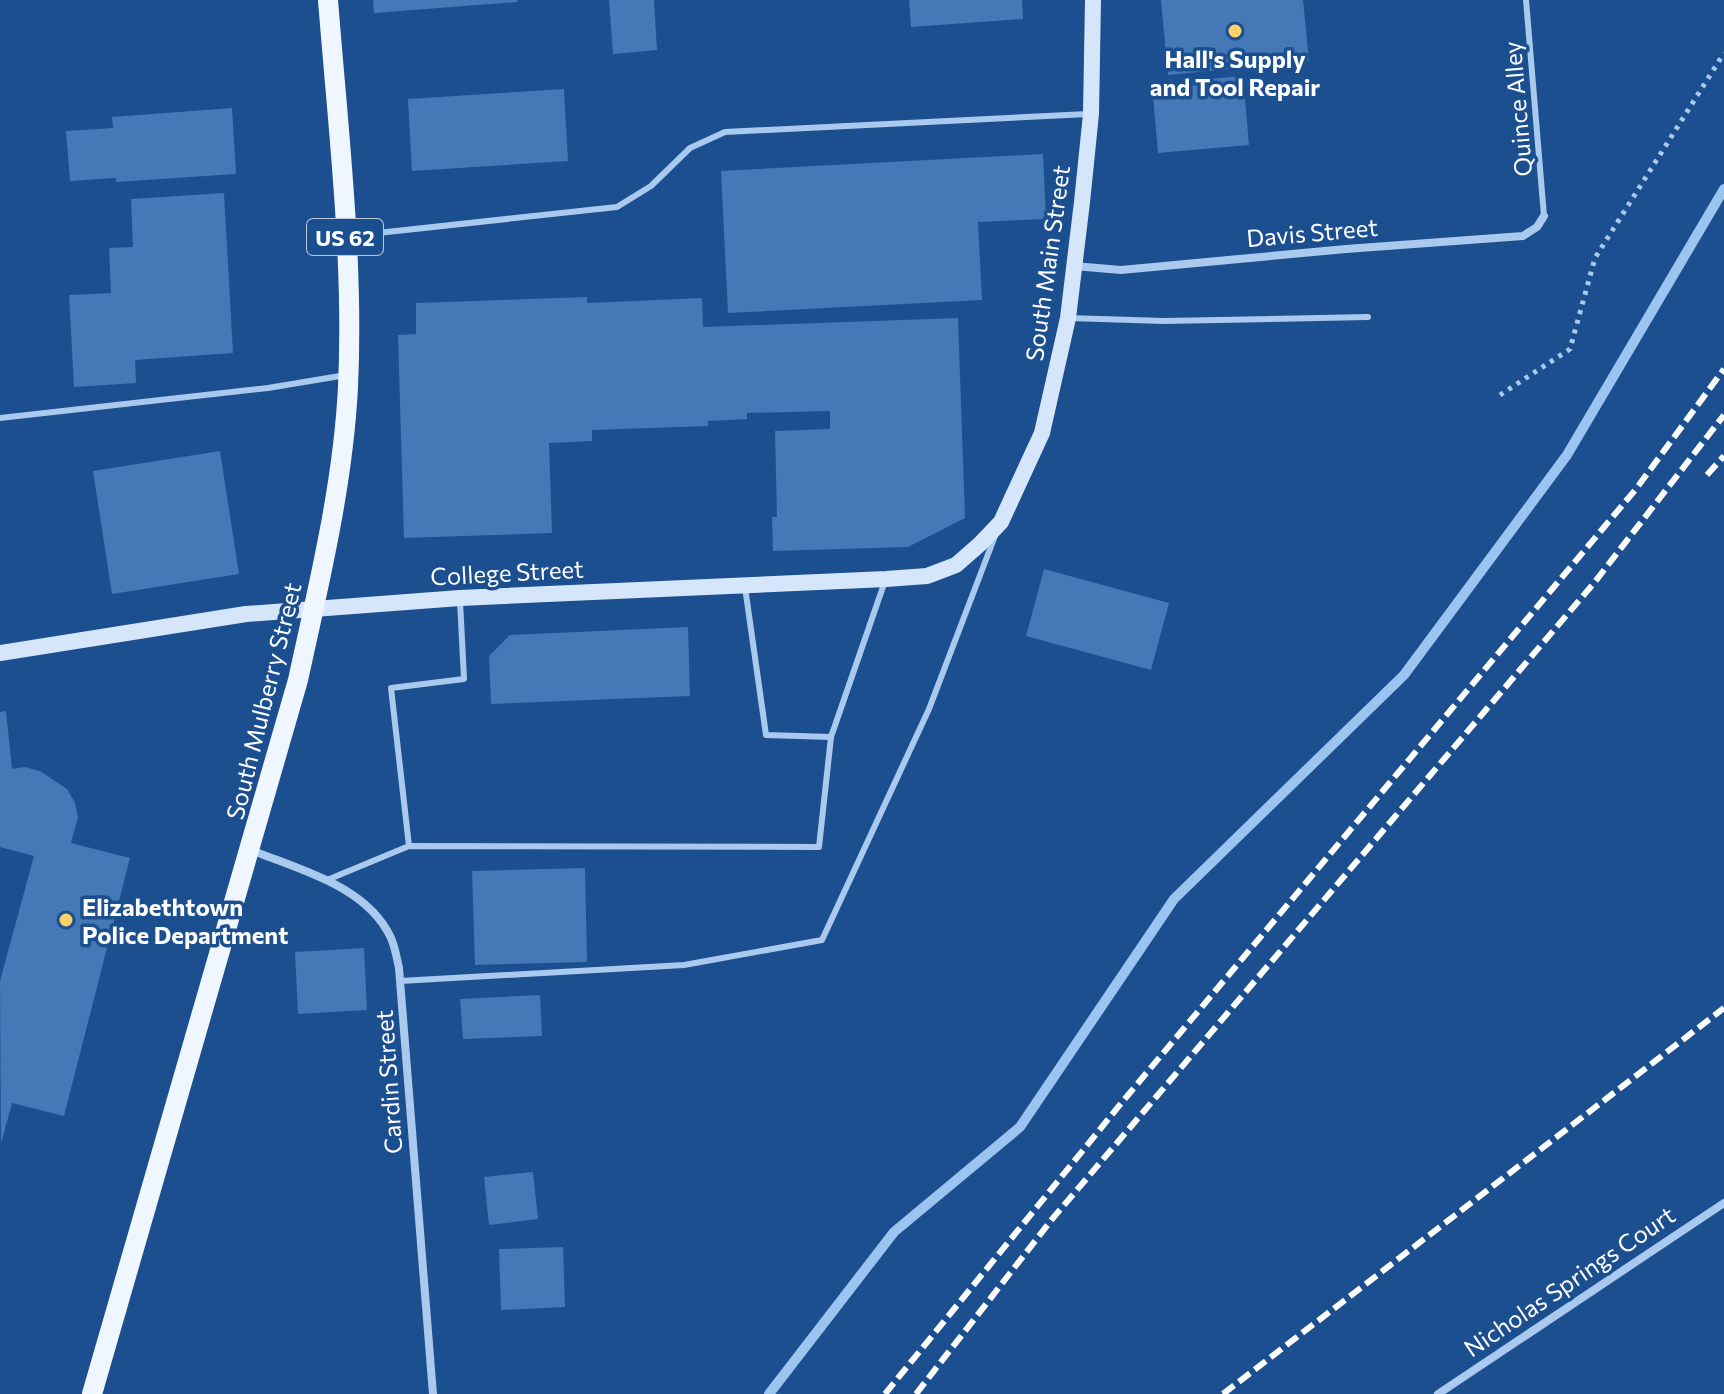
<svg xmlns="http://www.w3.org/2000/svg" width="1724" height="1394" font-family="Commissioner,sans-serif">
	<rect width="100%" height="100%" fill="#1b4f8f"/>
	<g fill="none" stroke-linecap="round" stroke-linejoin="round">
		<path stroke="#9cc4f0" stroke-width="10" d="M769,1394l125,-162 126,-105 154,-228 230,-224 163,-220 157,-266"/>
	</g>
	<g fill="#4478b7">
		<path d="M373,0h144l1,2 -144,11z"/>
		<path d="M609,0h45l3,50 -44,4z"/>
		<path d="M909,0h113l1,19 -112,8z"/>
		<path d="M1161,0h142l6,61 -141,14z"/>
		<path d="M1243,76l6,69 -91,8 -6,-69z"/>
		<path d="M564,89l4,72 -156,10 -4,-72z"/>
		<path d="M232,108l4,66 -120,8v-4l-46,3 -4,-50 47,-3 -1,-11z"/>
		<path d="M1043,154l3,65 -68,3 4,78 -254,13 -7,-142z"/>
		<path d="M224,193l9,160 -98,7 1,23 -62,4 -5,-92 42,-2 -2,-45 24,-1 -2,-48z"/>
		<path d="M587,297v6l115,-5 1,29 255,-9 7,200 -57,29 -135,4 -1,-34h5l-2,-86 55,-2v-18l-83,2v6l-39,2v5l-116,4v11l-43,2 3,90 -148,5 -6,-203 18,-1v-31z"/>
		<path d="M220,451l19,123 -127,20 -19,-123z"/>
		<path d="M1044,569l125,34 -18,67 -125,-34z"/>
		<path d="M688,627l2,69 -199,8 -2,-48 21,-21z"/>
		<path d="M6,711l6,58 13,-2 15,4 27,18 8,14 3,14 -7,26 59,15 -66,258 -52,-13 -11,41 -1,-163 34,-125 -34,-9v-135z"/>
		<path d="M585,868l2,94 -112,3 -3,-94z"/>
		<path d="M364,948l3,62 -69,4 -3,-62z"/>
		<path d="M540,995l2,41 -79,3 -3,-40z"/>
		<path d="M533,1172l5,47 -49,6 -5,-48z"/>
		<path d="M563,1247l2,60 -64,3 -2,-61z"/>
	</g>
	<g fill="none" stroke-linecap="round" stroke-linejoin="round">
		<path stroke="#a9c9ee" stroke-width="5" stroke-dasharray="4 6" stroke-linecap="butt" d="M1500,395l70,-46 25,-91 129,-205"/>
		<g stroke="#a9c9ee" stroke-width="6">
			<path d="M1526,0l18,216"/>
			<path d="M350,236l267,-29 34,-21 39,-38 35,-16 363,-18"/>
			<path d="M1068,318l96,3 204,-4"/>
			<path d="M0,418l268,-30 78,-13"/>
			<path d="M745,587l21,148 65,2 54,-156"/>
			<path d="M409,846l-18,-158 73,-9 -4,-78"/>
			<path d="M327,880l82,-34 410,1 12,-110"/>
			<path d="M400,981l284,-16 138,-25 107,-231 66,-173"/>
		</g>
		<g stroke="#a9c9ee" stroke-width="8">
			<path d="M1074,266l47,4 225,-21 177,-13 14,-9 7,-11"/>
			<path d="M251,850c49,20 116,36 140,88 4,9 6,21 8,30l34,426"/>
			<path d="M1438,1394l286,-191"/>
		</g>
		<path stroke="#d6e6fa" stroke-width="16" d="M0,653l246,-39 214,-16 426,-19 41,-3 29,-11 24,-21 21,-22 41,-89 26,-115 14,-116 9,-88 2,-114"/>
		<path stroke="#f0f6ff" stroke-width="20" d="M92,1394l206,-714c21,-97 45,-194 50,-293 6,-128 -10,-259 -20,-387"/>
		<g stroke="#fff" stroke-width="6" stroke-dasharray="14 6" stroke-linecap="butt">
			<path d="M1707,475l17,-19"/>
			<path d="M885,1394l238,-293 513,-612 88,-120"/>
			<path d="M916,1394l137,-176 541,-635 130,-168"/>
			<path d="M1223,1394l501,-386"/>
		</g>
	</g>
	<g fill="#ffd166" stroke="#1b4f8f" stroke-width="3">
		<circle cx="1235" cy="31" r="8"/>
		<circle cx="66" cy="920" r="8"/>
	</g>
	<g text-anchor="middle" dominant-baseline="central" stroke-width="7" stroke-linejoin="round" paint-order="stroke">
		<rect fill="#1b4f8f" stroke="#bbcadd" stroke-width="2" x="307" y="219" width="76" height="36" rx="6"/>
		<g font-size="22" font-weight="bold" fill="#fff">
			<text x="345" y="237">US 62</text>
		</g>
		<g font-size="24" font-weight="bold" fill="#fff" stroke="#1b4f8f">
			<text x="1235" y="58">Hall's Supply<tspan x="1235" dy="28">and Tool Repair</tspan></text>
			<text x="82" y="906" text-anchor="start">Elizabethtown<tspan x="82" dy="28">Police Department</tspan></text>
		</g>
		<g font-size="24" fill="#fff" stroke="#1b4f8f">
			<text transform="translate(1517 109) rotate(-95)">Quince Alley</text>
			<text transform="translate(1312 232) rotate(-5)">Davis Street</text>
			<text transform="translate(1047 263) rotate(-82)">South Main Street</text>
			<text transform="translate(507 572) rotate(-3)">College Street</text>
			<text transform="translate(263 701) rotate(-76)">South Mulberry Street</text>
			<text transform="translate(388 1082) rotate(-94)">Cardin Street</text>
			<text transform="translate(1569 1281) rotate(-34)">Nicholas Springs Court</text>
		</g>
	</g>
</svg>
